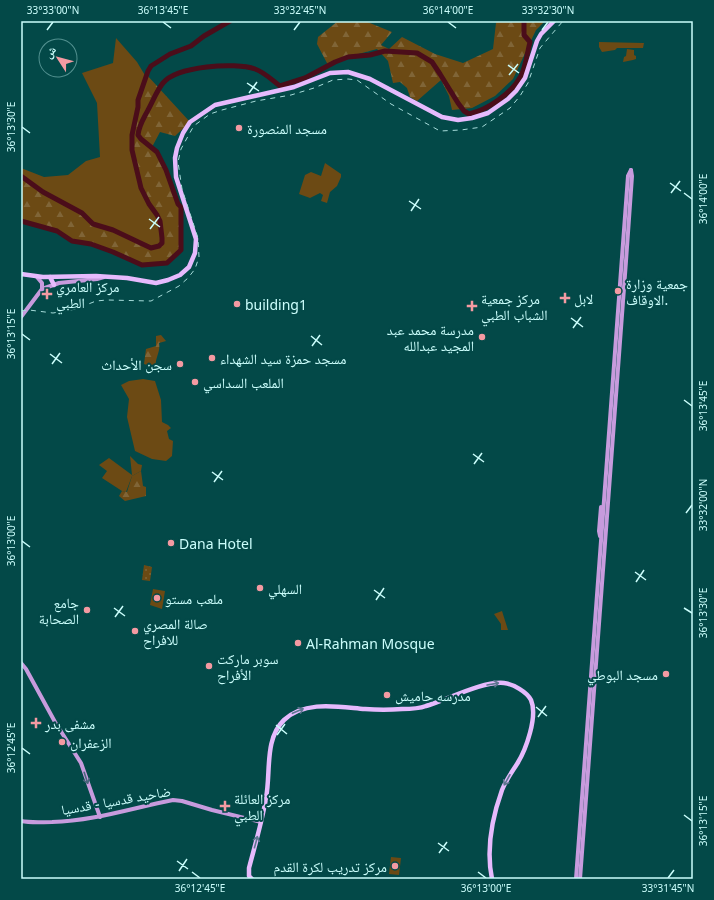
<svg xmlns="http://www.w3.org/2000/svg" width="714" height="900" font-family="'Noto Sans','Noto Naskh Arabic',sans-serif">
	<defs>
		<pattern id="forest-firs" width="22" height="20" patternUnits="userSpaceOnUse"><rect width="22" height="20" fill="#6c4a14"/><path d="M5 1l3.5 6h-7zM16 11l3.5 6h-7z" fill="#806537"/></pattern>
		<pattern id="park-dots" width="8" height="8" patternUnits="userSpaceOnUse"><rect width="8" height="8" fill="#6c4a14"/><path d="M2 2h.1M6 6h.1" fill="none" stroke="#806537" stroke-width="1.8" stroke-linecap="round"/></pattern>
	</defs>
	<rect width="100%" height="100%" fill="#034948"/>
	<g fill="#6c4a14">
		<path d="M116,38l21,24 9,15 -8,23v7l-7,32 2,15 7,30 11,24 6,7 3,6 2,17 -1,6 -5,3 -5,1 -38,-18 -23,-8 -6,-8 -30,-17 -33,-22v-7l23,9 24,-2 18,-14 14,-4 -3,-54 -15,-30 31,-10z"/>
		<path d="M599,42l45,1 -1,5h-26l-2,2 -13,2 -3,-5z"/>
		<path d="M627,49l7,1v5l2,1v3l-3,1 -10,2 1,-5 2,-1z"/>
		<path d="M325,163l16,11v3l-4,9 -7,6 -3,11 -6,-2 2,-6 -3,-2 -10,5 -11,-4 6,-19 6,-3 10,4z"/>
		<path d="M143,379l12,2 6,19 1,22 6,3 3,3 -4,3 2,8 4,2 -1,15 -6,5 -14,-2 -17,-8 -8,-34 2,-18 -8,-14 8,-4z"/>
		<path d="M130,456l8,8 4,1 -1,6 -9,5 -6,16 -4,-1 -20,-13 5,-7 -8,-6 10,-7 23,17z"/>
		<path d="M153,589l12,2 -3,18 -12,-4z"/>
		<path d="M502,611l6,19h-7v-6l-7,-10z"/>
		<path d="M391,857l10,1 -2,17 -10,-1z"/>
	</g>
	<g fill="url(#forest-firs)">
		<path d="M338,21h27l27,11 -11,13 8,4 13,-12 33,17 28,9 30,-14 3,-26 2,-2h47l-9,9 -23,49 -18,17 -23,12 -20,2 -3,-14 -8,-16 -24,21 -7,-4 -3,-9 -7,-6 -7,1 -5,-22 -11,-12 -41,11 -8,5 -11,-21 1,-7z"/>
		<path d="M146,74l44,48 -15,14 -15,-4 -8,15 5,5 24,55v43l-14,13 -25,2 -31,-14 -20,-7 -19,-3 -15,-10 -36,-10v-42h4l13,9 44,25 8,9 38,15 23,11 8,-2 3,-5 -2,-20 -13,-21 -11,-29 -5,-32 7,-31 -1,-12z"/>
		<path d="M161,335l5,6 -7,2c2,9 -5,16 -3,25l-12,-4 2,-15 10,-3v-10z"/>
		<path d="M141,471l2,15 3,1v9l-21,5 -6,-5 3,-5 5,1 5,-16z"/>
	</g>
	<path fill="url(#park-dots)" d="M144,565l8,2 -2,14 -8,-1z"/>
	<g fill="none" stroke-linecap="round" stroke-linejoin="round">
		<g stroke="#4b0d1a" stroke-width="5">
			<path d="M21,176l22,16 39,21 11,11 20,6 38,18 8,-2 3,-3v-5l-2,-17 -3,-6 -8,-11 -8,-16 -9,-38v-15l6,-28v-7l10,-29 3,-5 19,-12 21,-8 13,-10 26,-15"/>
			<path d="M21,221l36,10 15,10 19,3 22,8 29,13 25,-2 14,-13v-43l-3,-3 -12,-34 -9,-18 -16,-13 -3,-4c1,-10 6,-17 10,-25 5,-9 9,-20 15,-27 14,-17 72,-21 92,-14 9,3 17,11 25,17l25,-8 30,-16 13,-5 22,-2 15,-4 32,2 15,9 8,12 18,29 6,8 5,3c19,-4 43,-21 52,-38 5,-11 6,-22 9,-34l-6,-7v-14"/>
		</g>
		<g stroke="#c79bdd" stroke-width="4">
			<path d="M37,277l5,6v6"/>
			<path d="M21,317l21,-28 17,-6 38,-4 7,-2"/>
			<path d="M600,536l-1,-5 2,-24"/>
			<path d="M21,663l5,6 29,53 26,41 19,54"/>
			<path d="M21,821c10,2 20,1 31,1 42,-1 80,-14 121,-22l9,1 30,9 49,12"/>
			<path d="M576,879l52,-703 3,-6"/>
			<path d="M580,879l46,-618 6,-85 -1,-6"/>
		</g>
		<g stroke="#e6bafd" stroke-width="4.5">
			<path d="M21,274l22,3 53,-1 31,2 29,5 12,-3 12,-5 9,-8 6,-14 1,-14 -20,-62 -1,-19 2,-10 6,-15 7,-11 25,-17 79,-18 36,-14 18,-1 22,7 72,38 16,3 14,-2 16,-5 20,-14 8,-8 9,-13 12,-37 4,-7 13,-13"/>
			<path d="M50,277l4,8"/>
			<path d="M252,879l-3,-3v-8c6,-23 13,-46 17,-70 5,-25 -2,-59 18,-78 21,-20 55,-13 81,-11 12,1 25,1 37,0 8,0 16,0 24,-3 21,-6 56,-25 78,-23 9,1 23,9 27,17 7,16 -5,50 -14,64 -5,8 -11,16 -15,26 -10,28 -16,60 -10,89"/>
		</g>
		<path stroke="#a6dcda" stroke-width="1" stroke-dasharray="5 5" stroke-linecap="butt" d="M21,311l8,-1 24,3 23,-4 20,-8 11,-1 44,1 28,-15 9,-8 7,-9 4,-12 -1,-19 -16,-49 -4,-27 3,-13 11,-20 3,-4 15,-11 12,-4 34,-9 35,-6 23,-7 19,-8 15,-1 9,1 34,24 49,27 21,-1 21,-3 28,-19 10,-12 8,-13 12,-35 23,-27"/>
	</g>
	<defs><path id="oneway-shaft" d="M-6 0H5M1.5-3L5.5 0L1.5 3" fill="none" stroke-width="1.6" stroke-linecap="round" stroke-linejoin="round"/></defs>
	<g stroke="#5e7690">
		<use href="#oneway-shaft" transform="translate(493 684) rotate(-10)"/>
		<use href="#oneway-shaft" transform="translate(298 711) rotate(-23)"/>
		<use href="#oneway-shaft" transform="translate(507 780) rotate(119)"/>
		<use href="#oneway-shaft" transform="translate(256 842) rotate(-75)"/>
	</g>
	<use stroke="#48667c" href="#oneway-shaft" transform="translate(86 778) rotate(72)"/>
	<path fill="none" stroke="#cbfefc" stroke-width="1.5" d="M163,22l8,6M448,22l8,6M47,30l6,-8M294,30l6,-8M542,30l6,-8M508,65l11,8M509,75l9,-11M247,83l12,8M249,93l8,-11M22,127l8,6M670,183l11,8M671,193l9,-12M684,193l8,6M409,201l12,8M411,211l8,-12M149,219l11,8M150,229l9,-12M571,318l12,9M573,328l8,-11M22,334l8,6M311,336l11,9M312,346l8,-11M50,354l12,9M52,364l8,-11M684,400l8,6M473,454l11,8M474,464l8,-11M212,472l11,8M214,482l8,-11M686,513l6,-8M22,541l8,6M635,572l11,8M636,582l8,-12M374,590l11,8M376,600l8,-12M114,608l11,8M684,608l8,5M115,617l8,-11M536,707l11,9M538,717l8,-11M276,725l11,9M277,735l8,-11M22,748l8,6M684,815l8,6M438,843l11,8M439,853l8,-11M177,861l11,8M179,871l8,-12M192,872l8,6M478,872l8,6M668,878l6,-8"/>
	<g fill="#f49aa2" stroke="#034948" stroke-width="1.5">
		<circle cx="239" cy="128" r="4"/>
		<circle cx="618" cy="291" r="4"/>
		<path d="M45 288h4v4h4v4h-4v4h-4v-4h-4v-4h4z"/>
		<path d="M563 292h4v4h4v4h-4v4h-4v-4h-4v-4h4z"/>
		<circle cx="237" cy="304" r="4"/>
		<path d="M470 300h4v4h4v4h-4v4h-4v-4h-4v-4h4z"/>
		<circle cx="482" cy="337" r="4"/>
		<circle cx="212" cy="358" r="4"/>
		<circle cx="180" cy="364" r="4"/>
		<circle cx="195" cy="382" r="4"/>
		<circle cx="171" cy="543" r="4"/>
		<circle cx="260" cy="588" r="4"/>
		<circle cx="157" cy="598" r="4"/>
		<circle cx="87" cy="610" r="4"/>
		<circle cx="135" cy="631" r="4"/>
		<circle cx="298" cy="643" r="4"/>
		<circle cx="209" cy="666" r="4"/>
		<circle cx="666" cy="674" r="4"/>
		<circle cx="387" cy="695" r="4"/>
		<path d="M34 717h4v4h4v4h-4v4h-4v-4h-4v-4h4z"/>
		<circle cx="62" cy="742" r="4"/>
		<path d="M223 800h4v4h4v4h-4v4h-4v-4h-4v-4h4z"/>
		<circle cx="395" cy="866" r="4"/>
	</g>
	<g text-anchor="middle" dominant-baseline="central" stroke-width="4" stroke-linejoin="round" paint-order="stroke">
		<g font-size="14" fill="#cbfefc" stroke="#034948" text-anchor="start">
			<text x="247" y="128">مسجد المنصورة</text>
			<text x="626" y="283">جمعية وزارة<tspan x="626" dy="16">الاوقاف.</tspan></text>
			<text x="56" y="286">مركز العامري<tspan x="56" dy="16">الطبي</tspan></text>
			<text x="481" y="298">مركز جمعية<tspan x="481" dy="16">الشباب الطبي</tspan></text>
			<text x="574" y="298">لابل</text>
			<text x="245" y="304">building1</text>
			<text x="474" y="329" text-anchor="end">مدرسة محمد عبد<tspan x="474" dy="16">المجيد عبدالله</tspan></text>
			<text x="220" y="358">مسجد حمزة سيد الشهداء</text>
			<text x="172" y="364" text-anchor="end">سجن الأحداث</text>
			<text x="203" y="382">الملعب السداسي</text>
			<text x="179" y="543">Dana Hotel</text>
			<text x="268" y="588">السهلي</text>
			<text x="165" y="598">ملعب مستو</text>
			<text x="79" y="602" text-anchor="end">جامع<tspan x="79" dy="16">الصحابة</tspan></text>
			<text x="143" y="623">صالة المصري<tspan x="143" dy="16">للافراح</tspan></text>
			<text x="306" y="643">Al-Rahman Mosque</text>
			<text x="217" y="658">سوبر ماركت<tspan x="217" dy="16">الأفراح</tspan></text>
			<text x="658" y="674" text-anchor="end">مسجد البوطي</text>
			<text x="395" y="695">مدرسه حاميش</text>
			<text x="45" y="723">مشفى بدر</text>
			<text x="70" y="742">الزعفران</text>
			<text x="234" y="798">مركز العائلة<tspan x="234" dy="16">الطبي</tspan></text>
			<text x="387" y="866" text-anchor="end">مركز تدريب لكرة القدم</text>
		</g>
		<g font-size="14" fill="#cbfefc" stroke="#034948">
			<text transform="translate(116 800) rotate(-10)">ضاحيد قدسيا - قدسيا</text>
		</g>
	</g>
	<rect width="714" height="900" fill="none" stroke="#034948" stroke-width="44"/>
	<g transform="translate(58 58) rotate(306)"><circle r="19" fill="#034948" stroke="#539190"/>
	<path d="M0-3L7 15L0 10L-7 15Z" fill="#f49aa2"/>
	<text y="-6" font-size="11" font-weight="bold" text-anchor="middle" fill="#cbfefc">ش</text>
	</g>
	<rect x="22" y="22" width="670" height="856" fill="none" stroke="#cbfefc" stroke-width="1.5"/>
	<g font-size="10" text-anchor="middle" fill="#cbfefc">
		<text x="53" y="14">33°33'00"N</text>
		<text x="163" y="14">36°13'45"E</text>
		<text x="300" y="14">33°32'45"N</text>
		<text x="448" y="14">36°14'00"E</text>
		<text x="548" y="14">33°32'30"N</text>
		<text transform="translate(11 127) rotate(-90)" y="4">36°13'30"E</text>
		<text transform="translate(703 199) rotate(-90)" y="4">36°14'00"E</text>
		<text transform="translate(11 334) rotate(-90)" y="4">36°13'15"E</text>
		<text transform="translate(703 406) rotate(-90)" y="4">36°13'45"E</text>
		<text transform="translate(703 505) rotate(-90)" y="4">33°32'00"N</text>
		<text transform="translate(11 541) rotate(-90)" y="4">36°13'00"E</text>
		<text transform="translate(703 613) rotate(-90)" y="4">36°13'30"E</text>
		<text transform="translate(11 748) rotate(-90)" y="4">36°12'45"E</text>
		<text transform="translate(703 821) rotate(-90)" y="4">36°13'15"E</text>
		<text x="200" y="892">36°12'45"E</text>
		<text x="486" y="892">36°13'00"E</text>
		<text x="668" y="892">33°31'45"N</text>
	</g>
</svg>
